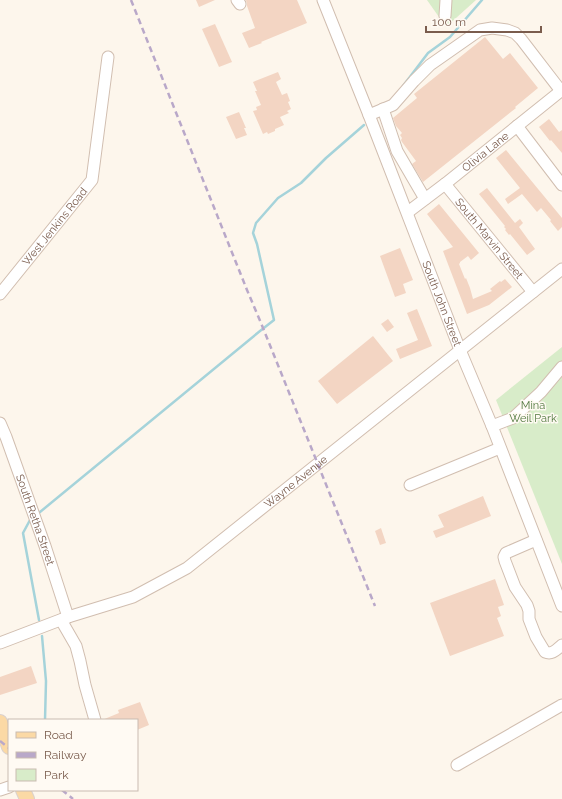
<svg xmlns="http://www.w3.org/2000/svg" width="562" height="799" font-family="Raleway,sans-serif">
	<rect width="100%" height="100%" fill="#fdf6ec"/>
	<g fill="#d8ecc9">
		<path d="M427,0h49l-30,27z"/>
		<path d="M562,347v217l-66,-164z"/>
	</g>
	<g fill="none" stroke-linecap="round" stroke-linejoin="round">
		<g stroke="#a5d3da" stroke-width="2.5">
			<path d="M403,86l25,-33 22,-16 32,-37"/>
			<path d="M40,512l220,-181 14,-11 -17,-76 -4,-11 3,-10 22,-25 23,-15 25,-25 38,-33"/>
			<path d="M30,520l-7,13 16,87"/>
			<path d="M42,636l4,45 -1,39"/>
		</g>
	</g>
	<g fill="#f3d5c3">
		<path d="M196,0h19l-16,7z"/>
		<path d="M246,0h51l10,23 -46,19 1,1 -13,5 -7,-15 13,-5 -8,-22v-2z"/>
		<path d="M215,24l17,38 -13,5 -17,-38z"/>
		<path d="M485,37l18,22 7,-6 28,35 -23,19 1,1 -93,74 -11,-18 4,-3 -14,-19 -1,-2 1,-2 -2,-3 2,-2 -6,-7 -3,-8 24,-20 -3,-4z"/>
		<path d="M278,72l3,7 -5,3 6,13 5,-2 3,8 -2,1 3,7 -4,2 2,2 -9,4 4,8 -9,4v2l-7,3 -1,-2 -4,2 -10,-23 4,-1 -1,-3 5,-2 -6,-14h2l-4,-9z"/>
		<path d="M239,112l7,16h-2l3,7 -11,4 -10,-22z"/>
		<path d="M549,119l10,13 3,-2v23l-11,-13 -1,1 -11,-14z"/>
		<path d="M506,150l56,68v9l-4,4 -8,-10 1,-1 -10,-12 -4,4 -15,-18 -14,10 -3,-5 15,-11 -24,-30z"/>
		<path d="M487,188l28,35 5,-4 3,4 -4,4 16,22 -8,6 -17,-21 -1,1 -4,-5 1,-1 -2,-2 1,-1 -26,-32z"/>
		<path d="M439,204l40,49 -8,7 -3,-4 -8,6v1l-1,1 6,15 1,-1 4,10 3,11 19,-8 -2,-2 10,-8 1,1 4,-3 7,8 -23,18 -22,9 -24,-63 10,-4 -26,-33z"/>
		<path d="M400,248l13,32 -10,4 3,9 -11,4 -15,-41z"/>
		<path d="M417,309l15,37 -32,13 -4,-10 22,-9 -11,-27z"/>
		<path d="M388,319l6,8 -7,5 -6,-8z"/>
		<path d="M373,336l20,25 -56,43 -19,-23z"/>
		<path d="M483,496l8,20 -55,22 -3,-7 11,-4 -6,-12z"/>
		<path d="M381,528l5,15 -6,2 -5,-14z"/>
		<path d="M495,579l9,26 -6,2 3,9 -4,2 7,18 -54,20 -20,-53z"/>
		<path d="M31,666l6,17 -37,12v-18z"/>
		<path d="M140,702l9,23 -12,5v-10h-35l17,-7 -1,-3z"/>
	</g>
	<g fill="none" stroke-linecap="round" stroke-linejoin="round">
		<g stroke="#d1beb0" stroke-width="13">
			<g id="minor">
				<path d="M237,0l3,4"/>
				<path id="s1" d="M323,0l46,115 91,235 32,76 70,180"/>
				<path d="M445,16l1,-16"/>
				<path d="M383,109l14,42 28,48"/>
				<path d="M369,115l24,-10 21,-24 16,-16 50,-35 12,-2 15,2 8,3 6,6 40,52"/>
				<path d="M517,126l45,59"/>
				<path id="s2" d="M445,184l88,108"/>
				<path id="s3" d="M408,212l37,-28 117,-94"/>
				<path id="s4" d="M0,294l92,-114 16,-123"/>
				<path id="s5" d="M0,423l6,14 39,109 23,71"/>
				<path d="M492,426l21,-8 28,-26 21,-25"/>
				<path d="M410,485l90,-37"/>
				<path d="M536,540l-30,13 -2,4 1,4 10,26 12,18 2,6v8l7,18 9,15c7,3 11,-2 17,-7"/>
				<path d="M61,620l15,26 4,15 5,24 10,35"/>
				<path id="s6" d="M0,643l68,-26 65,-20 54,-29 375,-299"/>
				<path d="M457,765l105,-60"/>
				<path d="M0,790l9,-3"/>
			</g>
		</g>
		<g stroke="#dad1cd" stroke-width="16">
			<g id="major">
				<path d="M0,722l9,25"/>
				<path d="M23,790l4,9"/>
			</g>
		</g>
		<use href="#minor" stroke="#fff" stroke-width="11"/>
		<use href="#major" stroke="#fbd9a5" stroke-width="14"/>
		<g stroke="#b9a8c9" stroke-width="2.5" stroke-dasharray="6 4" stroke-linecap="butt">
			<path d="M131,0l116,290 14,33 114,283"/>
			<path d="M0,741l9,7"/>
			<path d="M62,790l11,9"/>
		</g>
	</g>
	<g text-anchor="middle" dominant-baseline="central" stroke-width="3" stroke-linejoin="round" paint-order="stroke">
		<g font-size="11" fill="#7a5c4d" stroke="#fffaf3">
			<text stroke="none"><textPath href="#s3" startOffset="98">Olivia Lane</textPath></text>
			<text stroke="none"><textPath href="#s4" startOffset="87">West Jenkins Road</textPath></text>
			<text stroke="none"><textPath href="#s2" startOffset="70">South Marvin Street</textPath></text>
			<text stroke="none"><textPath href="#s1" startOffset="326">South John Street</textPath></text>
			<text stroke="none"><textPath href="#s6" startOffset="341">Wayne Avenue</textPath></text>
			<text stroke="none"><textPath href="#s5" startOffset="103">South Retha Street</textPath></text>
		</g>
		<g font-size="11" fill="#537a41" stroke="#fffaf3">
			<text x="533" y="405">Mina<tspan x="533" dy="13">Weil Park</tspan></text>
		</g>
	</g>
	<rect x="8" y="719" width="130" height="72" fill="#fffaf3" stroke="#cabbb1"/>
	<rect x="16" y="732" width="20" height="6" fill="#fbd9a5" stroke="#cabbb1"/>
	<text x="44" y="739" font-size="12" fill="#7a5c4d">Road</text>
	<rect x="16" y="752" width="20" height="6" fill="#b9a8c9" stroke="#cabbb1"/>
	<text x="44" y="759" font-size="12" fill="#7a5c4d">Railway</text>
	<rect x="16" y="769" width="20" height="12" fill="#d8ecc9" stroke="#cabbb1"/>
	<text x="44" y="779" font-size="12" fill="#7a5c4d">Park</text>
	<path d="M426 26v6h115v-6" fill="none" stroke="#7a5c4d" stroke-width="2"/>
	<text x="432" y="26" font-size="12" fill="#7a5c4d" stroke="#fffaf3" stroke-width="3" paint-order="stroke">100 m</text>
</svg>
